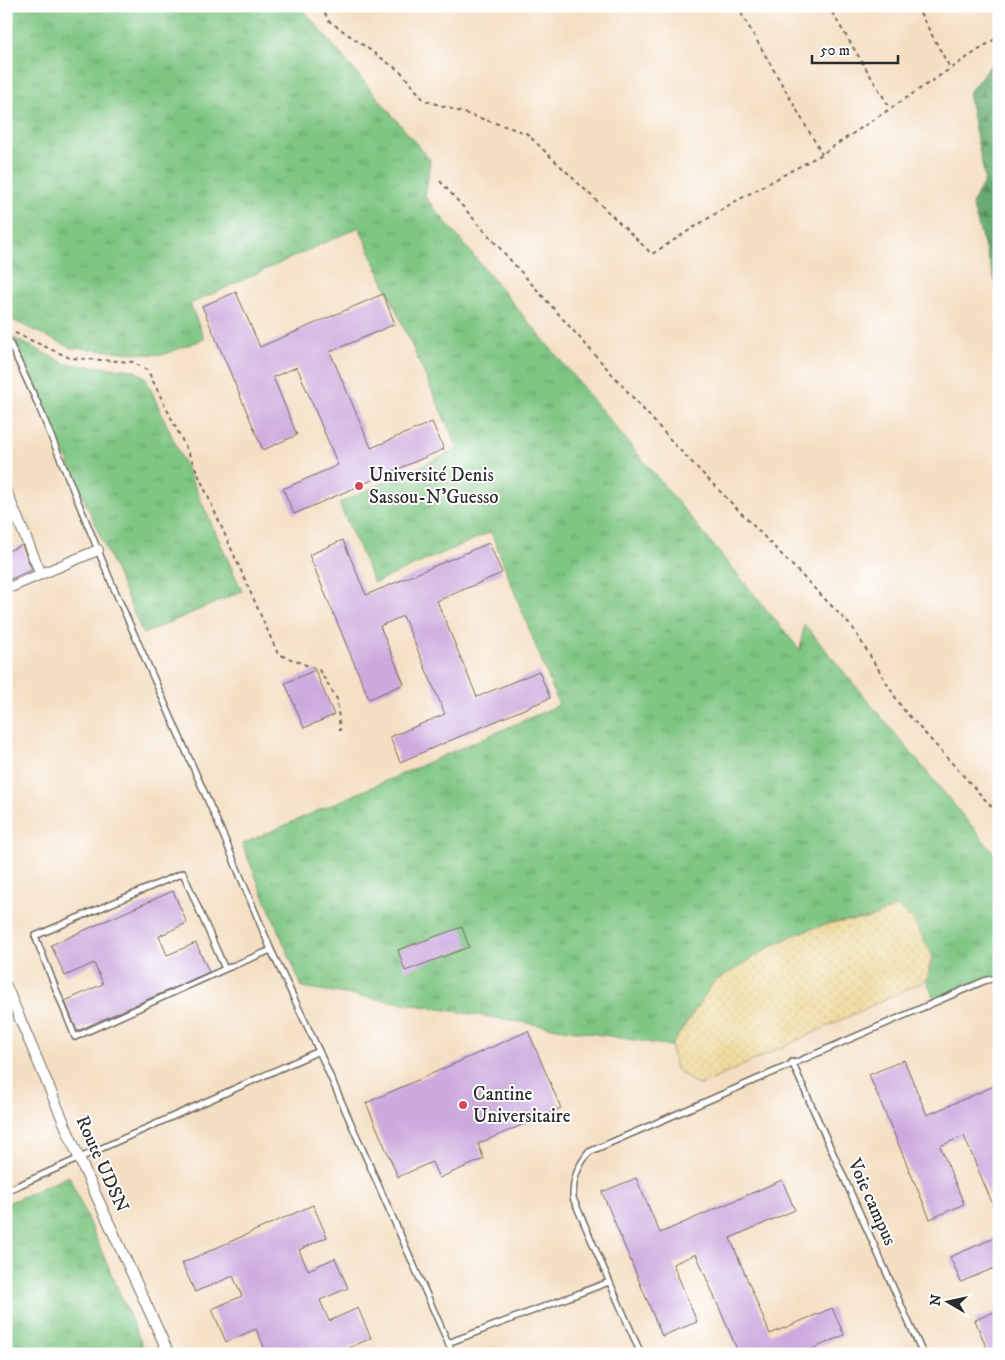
<svg xmlns="http://www.w3.org/2000/svg" width="1005" height="1360" font-family="'IM FELL DW Pica',serif">
	<defs>
		<pattern id="grass-tufts" width="24" height="20" patternUnits="userSpaceOnUse" patternTransform="scale(1.25)"><rect width="24" height="20" fill="#7ec682"/><path d="M3 7l-1-3M5 7V3M7 7l1-3M15 17l-1-3M17 17v-4M19 17l1-3" fill="none" stroke="#67a16b"/></pattern>
		<pattern id="forest-firs" width="22" height="20" patternUnits="userSpaceOnUse" patternTransform="scale(1.25)"><rect width="22" height="20" fill="#66ab70"/><path d="M5 1l3.5 6h-7zM16 11l3.5 6h-7z" fill="#548b5c"/></pattern>
		<pattern id="sand-dots" width="8" height="8" patternUnits="userSpaceOnUse" patternTransform="scale(1.25)"><rect width="8" height="8" fill="#eeda9e"/><path d="M2 2h.1M6 6h.1" fill="none" stroke="#cb8" stroke-width="1.8" stroke-linecap="round"/></pattern>
	</defs>
	<rect width="100%" height="100%" fill="#fff"/>
	<filter id="ink" filterUnits="userSpaceOnUse"><feTurbulence type="fractalNoise" baseFrequency=".02" numOctaves="2"/><feDisplacementMap in="SourceGraphic" scale="10" xChannelSelector="R" yChannelSelector="G"/><feConvolveMatrix kernelMatrix="1 2 1 2 8 2 1 2 1" color-interpolation-filters="sRGB"/></filter>
	<filter id="wash" filterUnits="userSpaceOnUse"><feTurbulence type="fractalNoise" baseFrequency=".0096" numOctaves="4" result="noise"/><feDisplacementMap in="SourceGraphic" scale="20" xChannelSelector="R" yChannelSelector="G"/><feGaussianBlur stdDeviation="1.12" result="paint"/><feColorMatrix in="noise" values="0 0 0 0 0 0 0 0 0 0 0 0 0 0 0 0 0 1.4 0 .05"/><feComposite in="paint" operator="in"/></filter>
	<g filter="url(#wash)">
		<rect width="100%" height="100%" fill="#f4dfc3"/>
		<g fill="url(#grass-tufts)" stroke="#547856">
			<path d="M6,6h294l130,154 -5,37 375,453 4,-26 195,235v118l-64,24 -8,-21 5,-25 -36,-48 -28,12 -37,4 -32,10 -25,12 -60,37 -43,64 -369,-59 -60,-143 317,-139 -68,-173 -117,51 -35,-80 119,-54 -99,-222 -169,77 14,35 -42,16 -90,-7 -58,-27 -8,-21z"/>
			<path d="M14,338l52,26 67,6 12,7 97,214 -99,43z"/>
			<path d="M69,1176l77,178h-140v-150z"/>
		</g>
		<path fill="url(#forest-firs)" stroke="#486b4e" d="M999,55v246l-3,-17 -24,-79 13,-26 -17,-86z"/>
		<path fill="url(#sand-dots)" stroke="#8c8264" d="M896,907l15,10 21,38 -5,25 -228,106 -23,-17 -5,-23 43,-64 60,-37 25,-12 32,-10 37,-4z"/>
		<g id="blocks">
			<g fill="#ccaade">
				<path d="M236,292l24,55 123,-53 12,30 -65,28 41,96 61,-26 12,27 -150,65 -11,-25 55,-24 -41,-98 -24,10 24,58 -34,15 -61,-144z"/>
				<path d="M343,540l23,55 123,-52 13,30 -65,28 40,96 62,-26 11,27 -150,64 -10,-25 55,-23 -42,-98 -23,10 24,58 -35,15 -60,-144z"/>
				<path d="M22,545l10,25 -26,11v-29z"/>
				<path d="M315,670l19,45 -30,13 -19,-45z"/>
				<path d="M173,891l14,32 -28,13 8,19 29,-12 13,29 -132,59 -12,-30 38,-17 -9,-21 -29,13 -14,-31z"/>
				<path d="M462,927l7,20 -64,24 -7,-21z"/>
				<path d="M528,1031l33,77 -83,36 6,15 -45,19 -7,-16 -34,15 -32,-74z"/>
				<path d="M904,1060l23,55 72,-31v135l-35,-83 -24,10 24,58 -34,15 -61,-144z"/>
				<path d="M636,1178l24,55 122,-53 13,30 -65,28 40,96 62,-26 12,27 -43,19h-62l-43,-100 -23,10 24,58 -35,14 -60,-144z"/>
				<path d="M313,1205l14,32 -28,13 9,20 27,-12 13,30 -28,12 9,21 29,-13 13,30 -35,16h-69l-11,-25 -30,13 -14,-33 30,-13 -9,-20 -38,16 -13,-29z"/>
				<path d="M999,1236v30l-38,16 -11,-25z"/>
				<path d="M999,1310v44h-10l-14,-34z"/>
			</g>
		</g>
	</g>
	<g filter="url(#ink)">
		<use href="#blocks" fill-opacity="0" stroke="#716a60" stroke-width="1"/>
		<g fill="none" stroke-linecap="round" stroke-linejoin="round">
			<g stroke="#716a60" stroke-width="8">
				<g id="service">
					<path d="M6,335l31,67 75,182 112,253 47,113 48,101 134,303"/>
					<path d="M225,969l-150,68 -40,-101 148,-63 42,96 46,-19"/>
					<path d="M792,1062l131,292"/>
					<path d="M6,1191l313,-140"/>
					<path d="M448,1343l161,-61"/>
					<path d="M641,1354l-68,-156c0,-19 4,-31 16,-46l395,-171 15,-4"/>
				</g>
			</g>
			<g stroke="#716a60" stroke-width="12">
				<g id="minor">
					<path d="M6,491l35,83"/>
					<path d="M6,589l92,-39"/>
					<path d="M6,986l73,172 90,196"/>
				</g>
			</g>
			<g stroke="#716a60" stroke-width="2" stroke-dasharray="4 4" stroke-linecap="butt">
				<path d="M321,6l8,15 72,51 23,28 102,33 126,121 77,-49 93,-51 173,-115"/>
				<path d="M737,6l85,148"/>
				<path d="M828,6l62,102"/>
				<path d="M916,6l34,62"/>
				<path d="M440,181l237,266 176,181 49,80 97,107"/>
				<path d="M15,333l55,25 63,4 15,9 42,85 88,198 41,16 18,29 3,32"/>
			</g>
			<use href="#service" stroke="#fff" stroke-width="5"/>
			<use href="#minor" stroke="#fff" stroke-width="10"/>
		</g>
	</g>
	<g fill="#d1495b" stroke="#fff" stroke-width="2">
		<circle cx="359" cy="486" r="5"/>
		<circle cx="463" cy="1105" r="5"/>
	</g>
	<g text-anchor="middle" dominant-baseline="central" stroke-width="4" stroke-linejoin="round" paint-order="stroke">
		<g font-size="19" fill="#2b2b2b" stroke="#fff" text-anchor="start">
			<text x="369" y="475">Université Denis<tspan x="369" dy="22">Sassou-N'Guesso</tspan></text>
			<text x="473" y="1094">Cantine<tspan x="473" dy="22">Universitaire</tspan></text>
		</g>
		<g font-size="19" fill="#2b2b2b" stroke="#fff">
			<text transform="translate(102 1164) rotate(66)">Route UDSN</text>
			<text transform="translate(872 1202) rotate(66)">Voie campus</text>
		</g>
	</g>
	<rect width="1005" height="1360" fill="none" stroke="#fff" stroke-width="25"/>
	<g transform="translate(948 1302) rotate(279)" stroke="#ffffff" stroke-width="4" paint-order="stroke">
	<path d="M0-4L9 19L0 12L-9 19Z" fill="#2b2b2b"/>
	<text y="-8" font-size="14" font-weight="bold" text-anchor="middle" fill="#2b2b2b">N</text>
	</g>
	<path d="M812 55v8h86v-8" fill="none" stroke="#2b2b2b" stroke-width="2.5"/>
	<text x="820" y="55" font-size="15" fill="#2b2b2b" stroke="#ffffff" stroke-width="4" paint-order="stroke">50 m</text>
</svg>
